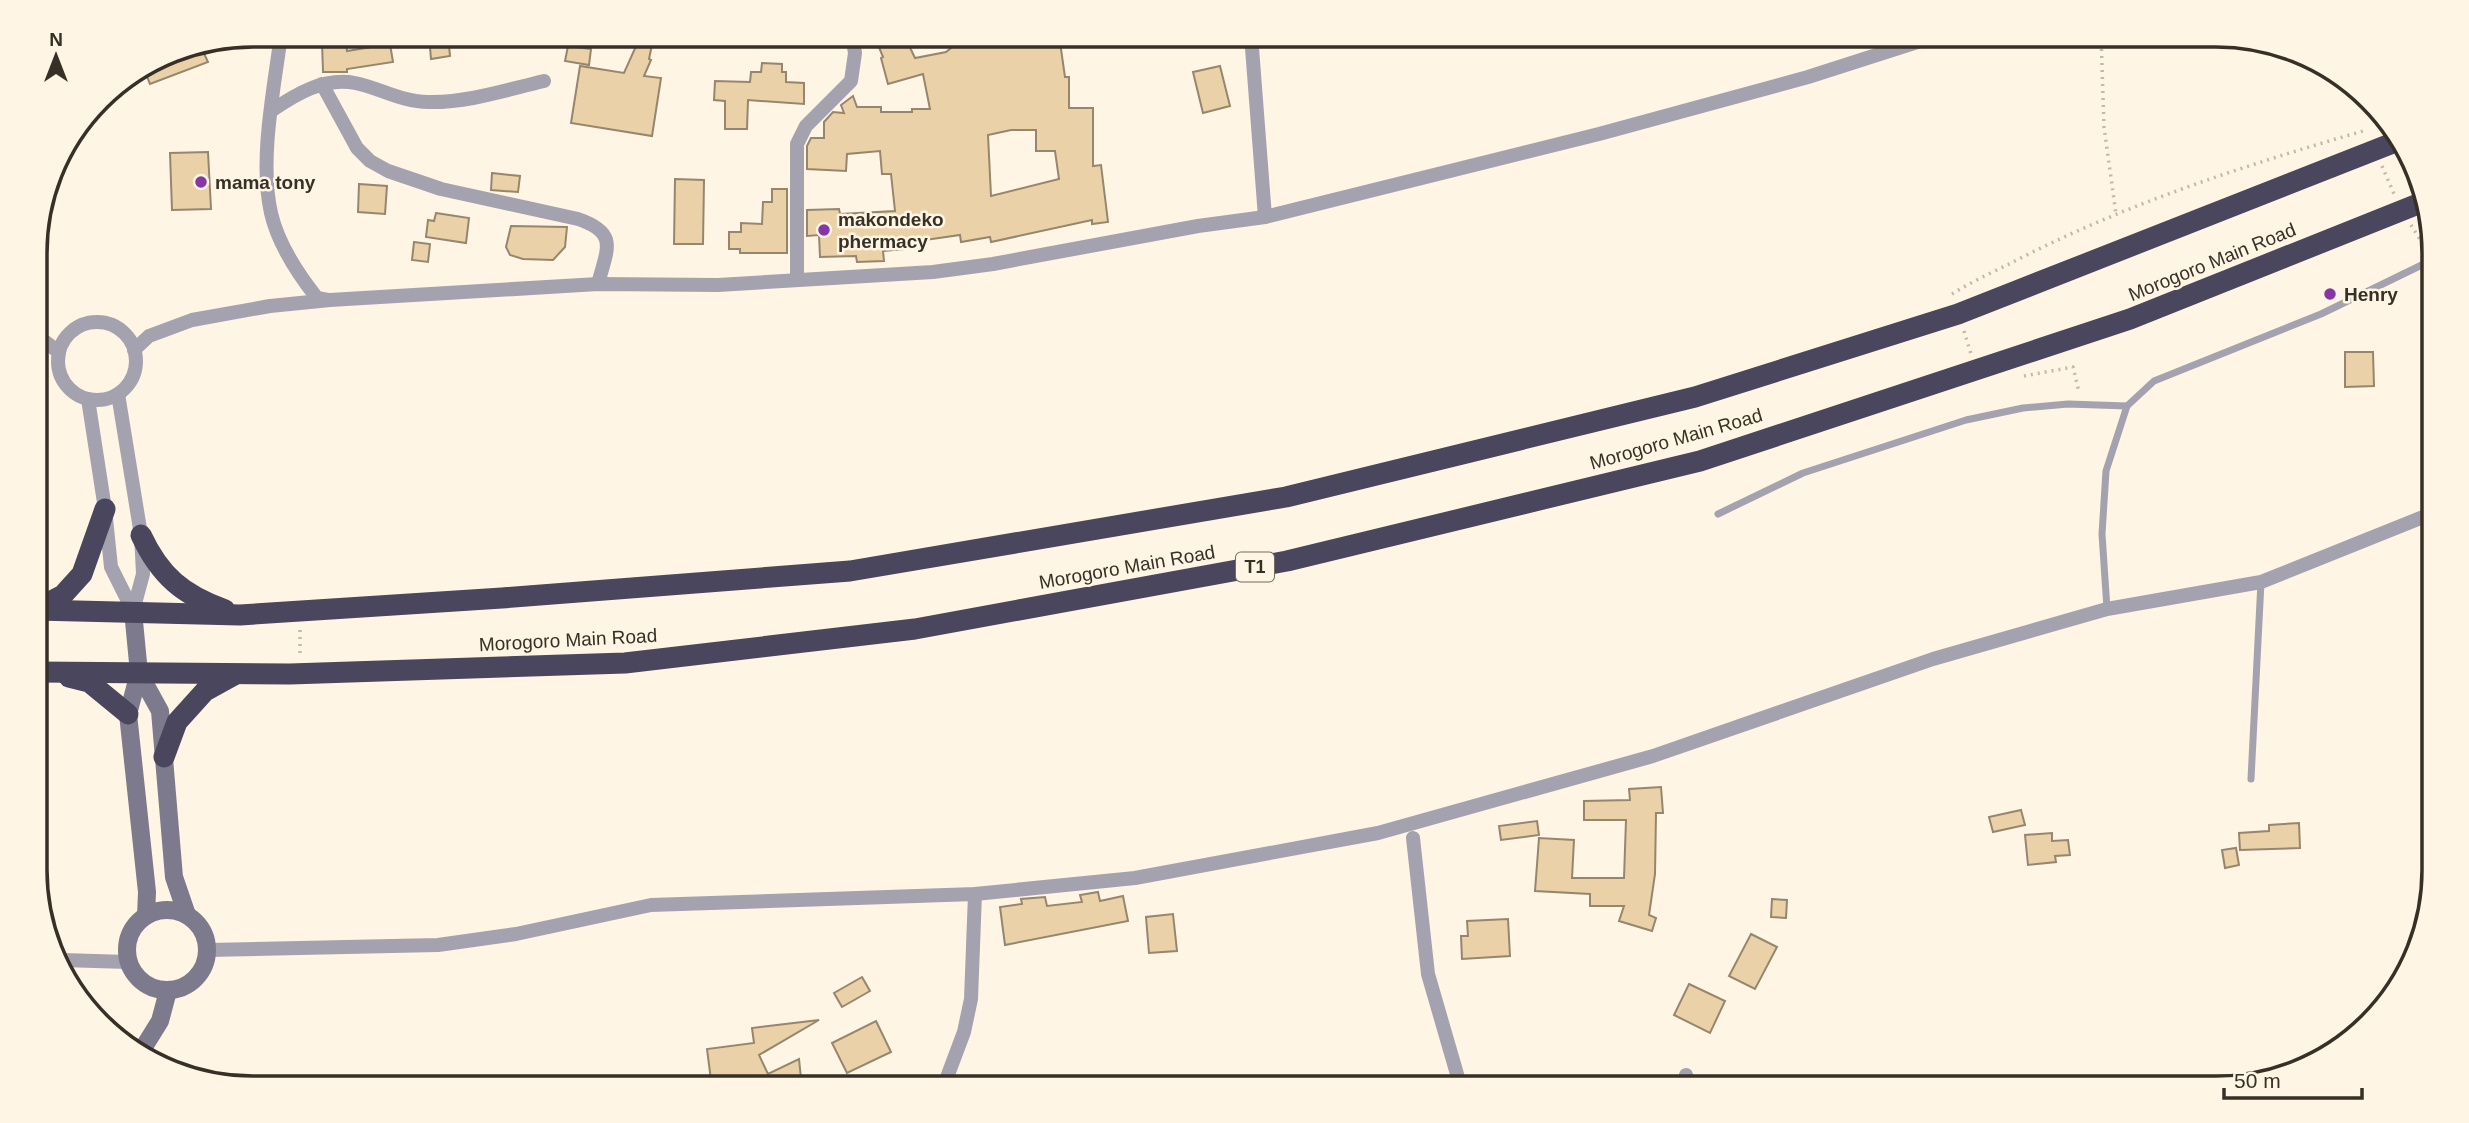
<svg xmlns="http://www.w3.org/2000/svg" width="2469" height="1123" font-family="Helvetica,sans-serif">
	<rect width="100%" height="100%" fill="#fff5e4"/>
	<path fill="#f3e7fc" d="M1762,35h85l-23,7z"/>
	<g fill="#ebd1a8" stroke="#96866d" stroke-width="2" fill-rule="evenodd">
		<path d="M429,35h19l2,21 -19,3z"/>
		<path d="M641,35h13l-5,24 2,1 -7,16 17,2 -9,58 -81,-13 9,-57 44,7z"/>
		<path d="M874,35h30l11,23 31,-6 21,-17h92l6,42h4v31h24v58l8,-1 7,57 -16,2v-4l-101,22 -1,-5 -29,5 -1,-7 -56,8v6l-21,2 1,10 -27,1 -1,-6 -36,1 -1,-22 -12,1v-26l32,-1 1,5 55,-3 -4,-37h-9l-2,-23 -33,3 -1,17 -39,-2v-23l4,-8h13v-16l9,-10 11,1 -3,-8 12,-9 4,11h24v5h31v-3h18l-7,-35 -35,10 -7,-26 2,-1zM1011,130h25v21h19l4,28 -68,17 -3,-61z"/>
		<path d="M346,41l1,10 43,-7 3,18 -46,7v3h-24l-1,-30z"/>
		<path d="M568,46l23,3 -2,16 -24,-4z"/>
		<path d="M201,47l7,15 -58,22 -6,-15z"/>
		<path d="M762,63l20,1v8h4v10l18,1v21l-56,-4 -1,29h-22v-28l-11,-1 1,-19 35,1 1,-10h10z"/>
		<path d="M1220,66l10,40 -27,7 -10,-41z"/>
		<path d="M208,152l3,57 -39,1 -2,-57z"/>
		<path d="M492,173l28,3 -2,16 -27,-2z"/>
		<path d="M675,179l29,1 -1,64h-29z"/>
		<path d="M359,184l28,2 -2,28 -27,-2z"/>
		<path d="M772,189h15v64h-47v-4h-11v-17h12v-9l21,1 1,-22h9z"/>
		<path d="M436,213l33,5 -3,25 -40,-6 2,-17 6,1z"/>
		<path d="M511,226l56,1 -2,20 -12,13 -30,-1 -13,-4 -4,-8z"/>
		<path d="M414,242l16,2 -2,18 -16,-2z"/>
		<path d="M2345,352h28l1,34 -29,1z"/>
		<path d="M1661,787l2,26h-7l-1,61 -6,41 7,3 -4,13 -33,-10 5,-15h-34v-12l-55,-3 4,-53 35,2 -2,38h52l2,-58h-42v-19l46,-1 -1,-11z"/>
		<path d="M2021,810l4,15 -32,7 -4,-15z"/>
		<path d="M1537,821l2,14 -38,5 -2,-14z"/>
		<path d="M2299,823l1,25 -60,2 -1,-17 30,-2v-6z"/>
		<path d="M2052,833v8l16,-1 2,15 -15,1 1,6 -28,3 -3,-30z"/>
		<path d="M2236,848l3,17 -14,3 -3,-18z"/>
		<path d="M1098,892l2,9 23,-5 5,25 -123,24 -5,-38 22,-3 -1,-5 24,-2 2,9 35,-4 -2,-7z"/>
		<path d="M1772,899l15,1 -1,18 -15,-1z"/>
		<path d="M1173,914l4,37 -28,2 -3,-36z"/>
		<path d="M1508,919l2,37 -48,3 -1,-23h7l-1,-15z"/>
		<path d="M1751,934l26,13 -22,42 -26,-13z"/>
		<path d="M862,977l8,14 -28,16 -8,-14z"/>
		<path d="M1689,984l36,17 -15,32 -36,-18z"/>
		<path d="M819,1020l-60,35 9,19 31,-15 3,29h-63l3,-4 -30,4 -5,-39 47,-6 -2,-15z"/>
		<path d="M876,1021l15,31 -44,21 -15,-30z"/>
	</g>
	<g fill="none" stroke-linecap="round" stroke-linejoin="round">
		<g stroke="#c2b9aa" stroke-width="3.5" stroke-dasharray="2 5" stroke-linecap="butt">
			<path d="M2101,35l3,92 12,87"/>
			<path d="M2382,166l12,28"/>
			<path d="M2411,225l16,26"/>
			<path d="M1952,294c19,-12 41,-22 61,-32 112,-58 230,-96 350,-131l2,3"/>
			<path d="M1964,331l7,23"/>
			<path d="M2024,376l49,-9 6,25"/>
			<path d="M300,630v24"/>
		</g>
		<g stroke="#a4a2af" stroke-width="7">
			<path d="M1718,514l85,-41 163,-53 57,-12 45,-4 59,2"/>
			<path d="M2107,609l-5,-75 4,-63 21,-65 27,-25 167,-67 111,-54"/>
			<path d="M2251,779l10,-197"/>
		</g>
		<g stroke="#a4a2af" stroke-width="14">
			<path d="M281,35c-7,54 -22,125 -10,178 7,31 27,61 46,85l11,2"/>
			<path d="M1251,35l14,182"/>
			<path d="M322,84l35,64 13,13 18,10 53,18 137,30c41,14 29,30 20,65"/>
			<path d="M271,111c25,-17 53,-34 84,-28 25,5 47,19 73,19 39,1 78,-12 116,-21"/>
			<path d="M797,279v-135l9,-18 45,-45 4,-28 -3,-18"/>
			<circle cx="97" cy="361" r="39"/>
			<path d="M36,338l8,3 15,11"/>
			<path d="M134,350l15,-14 43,-16 78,-14 60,-6 268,-16 120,1 215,-13 60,-8 205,-38 67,-9 334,-83 209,-57 131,-42"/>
			<path d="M118,394l23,141 2,39 -10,37"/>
			<path d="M88,399l17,110 6,58 22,44"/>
			<path d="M1413,838l15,136 33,114"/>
			<path d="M208,950l230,-5 78,-11 135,-29 324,-11 160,-16 243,-45 275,-77 280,-97 174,-50 154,-27 172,-69"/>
			<path d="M62,960l66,2"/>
			<path d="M1686,1075l3,13"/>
			<path d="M943,1088l21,-56 7,-33 4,-105"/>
		</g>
		<g stroke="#7c7a8c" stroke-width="18">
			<path d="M133,611l6,62 -11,41 19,178 -1,24"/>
			<path d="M139,673l21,38 14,166 13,38"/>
			<circle cx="167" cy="950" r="40"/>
			<path d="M142,1050l18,-29 8,-30"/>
		</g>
		<g stroke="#49465e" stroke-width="21">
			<path d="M141,535c19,41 42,60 84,75"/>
			<path d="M38,608l25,-13 19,-21 23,-65"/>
			<path d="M36,610l204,5 262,-17 348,-27 436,-74 409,-100 263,-83 440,-173"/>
			<path d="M36,672l254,2 335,-11 290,-34 372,-68 413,-100 430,-142 293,-117"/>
			<path d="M69,677l20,5 39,32"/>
			<path d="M164,757l13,-35 28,-31 29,-16"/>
		</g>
	</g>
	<g fill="#8736a5" stroke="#fff5e4" stroke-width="2.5">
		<circle cx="201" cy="182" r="7"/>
		<circle cx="824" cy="230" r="7"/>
		<circle cx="2330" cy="294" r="7"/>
	</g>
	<g text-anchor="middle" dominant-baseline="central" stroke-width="5" stroke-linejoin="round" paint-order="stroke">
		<rect fill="#fff5e4" stroke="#736b5f" stroke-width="2" x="1236" y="552.5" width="38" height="29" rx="5"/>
		<g font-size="18" font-weight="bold" fill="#373026">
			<text x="1255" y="567">T1</text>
		</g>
		<g font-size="19" font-weight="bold" fill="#373026" stroke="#fff5e4" text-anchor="start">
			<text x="215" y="182">mama tony</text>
			<text x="838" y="219">makondeko<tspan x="838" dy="22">phermacy</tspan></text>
			<text x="2344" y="294">Henry</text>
		</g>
		<g font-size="19" fill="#373026" stroke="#fff5e4">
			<text transform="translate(2212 262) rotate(-22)">Morogoro Main Road</text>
			<text transform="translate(1676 439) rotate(-16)">Morogoro Main Road</text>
			<text transform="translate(1127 567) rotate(-10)">Morogoro Main Road</text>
			<text transform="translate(568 640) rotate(-3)">Morogoro Main Road</text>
		</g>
	</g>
	<path d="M0 0H2469V1123H0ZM253 47H2216A206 206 0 0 1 2422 253V870A206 206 0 0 1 2216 1076H253A206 206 0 0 1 47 870V253A206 206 0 0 1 253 47Z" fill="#fff5e4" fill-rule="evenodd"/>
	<path fill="none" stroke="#373026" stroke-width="3.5" d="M253 47H2216A206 206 0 0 1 2422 253V870A206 206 0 0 1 2216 1076H253A206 206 0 0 1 47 870V253A206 206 0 0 1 253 47Z"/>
	<g transform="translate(56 56)" stroke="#fff5e4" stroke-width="5" paint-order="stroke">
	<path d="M0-5L12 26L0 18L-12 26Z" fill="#373026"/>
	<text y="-10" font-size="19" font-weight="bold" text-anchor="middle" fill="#373026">N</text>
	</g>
	<path d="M2224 1088v10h138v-10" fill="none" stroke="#373026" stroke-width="3.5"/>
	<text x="2234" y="1088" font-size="21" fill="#373026" stroke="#fff5e4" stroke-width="5" paint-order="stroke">50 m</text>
</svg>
